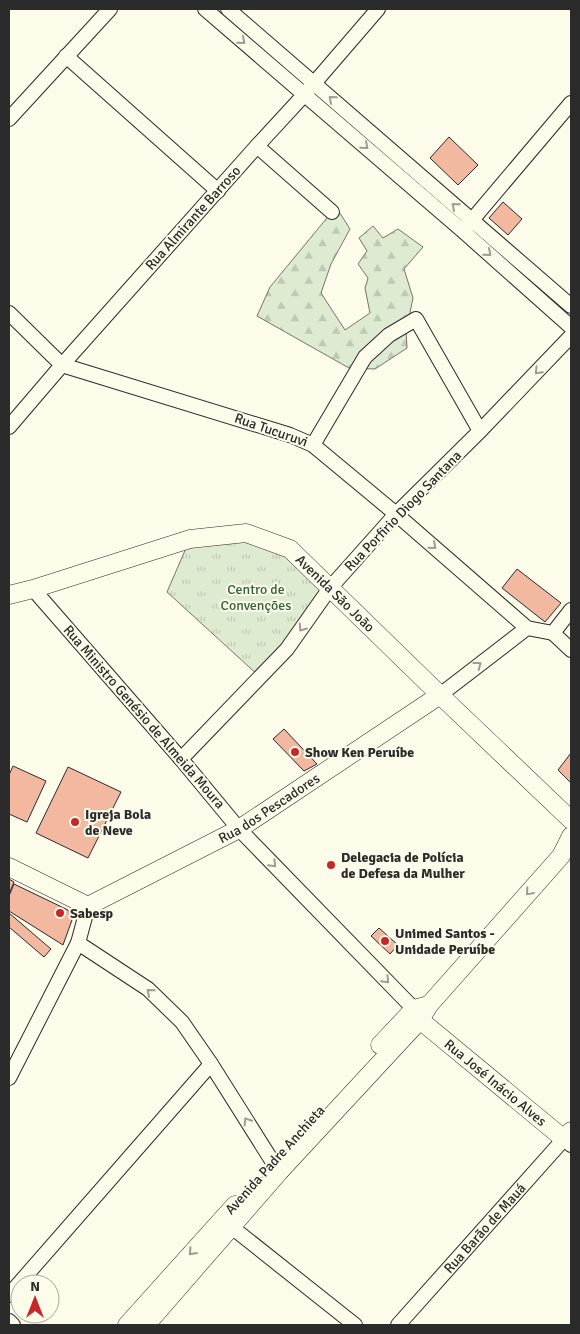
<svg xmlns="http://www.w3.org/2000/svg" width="580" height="1334" font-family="Signika,sans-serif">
	<defs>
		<pattern id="grass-tufts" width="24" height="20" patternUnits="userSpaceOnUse" patternTransform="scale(1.25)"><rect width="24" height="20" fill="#deebd1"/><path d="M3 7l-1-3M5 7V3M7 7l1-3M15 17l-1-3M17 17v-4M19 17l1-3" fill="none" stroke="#bfcab4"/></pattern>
		<pattern id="forest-firs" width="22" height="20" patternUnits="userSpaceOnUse" patternTransform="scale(1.25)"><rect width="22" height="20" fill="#deebd1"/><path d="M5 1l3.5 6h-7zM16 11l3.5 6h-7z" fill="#bfcab4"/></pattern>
	</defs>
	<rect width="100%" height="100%" fill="#fdfbea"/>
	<path fill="url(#grass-tufts)" stroke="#74746e" d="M246,533l44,16 40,39 -70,89 -93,-85 23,-53z"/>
	<path fill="url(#forest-firs)" stroke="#74746e" d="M336,207l14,22 -19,35 -10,29 24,37 25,-17 -5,-25 3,-10 -10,-14 9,-13 -8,-13 14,-12 10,12 15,-9 25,18 -19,22 9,29 -7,33 1,17 -32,21 -26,-1 -92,-52 13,-29z"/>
	<g fill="#f2b8a0" stroke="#2b2b2b">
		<path d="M449,137l29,28 -20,20 -28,-27z"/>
		<path d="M503,202l19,17 -14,16 -19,-17z"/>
		<path d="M517,569l44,34 -16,19 -43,-34z"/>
		<path d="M284,729l33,35 -13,7 -31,-32z"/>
		<path d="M571,753v30l-13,-13z"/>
		<path d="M13,766l33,15 -19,41 -18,-8v-39z"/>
		<path d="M68,767l53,25 -33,66 -52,-25z"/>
		<path d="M9,879l5,3 -5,12z"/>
		<path d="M14,884l54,26 4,10 -9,25 -54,-34v-15z"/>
		<path d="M9,913l42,36 -7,8 -35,-30z"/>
		<path d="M379,928l19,17 -8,9 -19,-18z"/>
	</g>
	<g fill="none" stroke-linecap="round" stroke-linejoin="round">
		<g stroke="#2b2b2b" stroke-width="16">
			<g id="minor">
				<path d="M205,9l258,222 108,96"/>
				<path d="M228,9l343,297"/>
				<path d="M66,56l152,135"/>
				<path d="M9,119l101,-110"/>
				<path d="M257,146l75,66"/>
				<path d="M467,226l104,-123"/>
				<path d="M9,313l53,52 228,70 23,10 83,69 131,114 26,5"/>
				<path d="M9,427l53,-62 195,-219 47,-51 74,-86"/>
				<path d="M313,445l52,-88 24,-22 27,-16 64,112"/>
				<path d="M33,589l148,170 58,70 175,180 4,8"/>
				<path d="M553,633l18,-23"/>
				<path d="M553,633l18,17"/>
				<path d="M440,695l87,-67"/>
				<path d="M181,759l106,-110 43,-61 66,-74 84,-83 91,-95"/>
				<path d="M78,943l70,46 34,33 29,42 68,108"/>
				<path d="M9,1078l69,-135 10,-37"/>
				<path d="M224,1221l131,104"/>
				<path d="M9,1295l202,-231"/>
				<path d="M9,1321l4,4"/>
				<path id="s1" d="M398,1325l166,-186 7,6"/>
			</g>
		</g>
		<g stroke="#2b2b2b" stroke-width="19">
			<g id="major">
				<path id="s2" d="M9,595l24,-6 157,-50 56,-6 44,16 150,146 131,125"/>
				<path id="s3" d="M9,867l79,39 151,-77 201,-134"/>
				<path id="s4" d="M420,1020l144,119 7,-8"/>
				<path d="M380,1045l34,-36 15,-4"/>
				<path d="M127,1325l108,-120"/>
				<path d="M146,1325l133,-153 141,-152 9,-15 132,-149 10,-20"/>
			</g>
		</g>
		<use href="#minor" stroke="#fdfbea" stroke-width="14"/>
		<use href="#major" stroke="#fdfbea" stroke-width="18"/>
	</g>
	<defs><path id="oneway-chevron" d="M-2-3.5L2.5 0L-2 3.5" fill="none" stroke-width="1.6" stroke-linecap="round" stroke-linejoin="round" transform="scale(1.25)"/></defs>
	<g stroke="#9e9d94">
		<use href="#oneway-chevron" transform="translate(242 41) rotate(41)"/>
		<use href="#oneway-chevron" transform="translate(332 99) rotate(-139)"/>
		<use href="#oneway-chevron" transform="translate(365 146) rotate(41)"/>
		<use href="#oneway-chevron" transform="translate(455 206) rotate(-139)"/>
		<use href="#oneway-chevron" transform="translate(488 253) rotate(41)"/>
		<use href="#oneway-chevron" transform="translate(538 371) rotate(134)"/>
		<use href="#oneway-chevron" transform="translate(433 546) rotate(41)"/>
		<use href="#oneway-chevron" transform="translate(302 628) rotate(125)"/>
		<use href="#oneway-chevron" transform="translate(478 665) rotate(-37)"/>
		<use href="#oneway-chevron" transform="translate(273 864) rotate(46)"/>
		<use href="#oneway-chevron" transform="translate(529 892) rotate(131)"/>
		<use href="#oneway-chevron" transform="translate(386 980) rotate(46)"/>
		<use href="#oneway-chevron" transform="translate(150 992) rotate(-139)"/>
		<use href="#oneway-chevron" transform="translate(247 1121) rotate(-122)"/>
		<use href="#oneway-chevron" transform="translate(192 1252) rotate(132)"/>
	</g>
	<g fill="#c62828" stroke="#fdfbea" stroke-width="2">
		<circle cx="295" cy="752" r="5"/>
		<circle cx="75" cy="822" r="5"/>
		<circle cx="331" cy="865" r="5"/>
		<circle cx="60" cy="913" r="5"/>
		<circle cx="385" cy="941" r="5"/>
	</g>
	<g text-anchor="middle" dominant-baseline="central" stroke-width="4" stroke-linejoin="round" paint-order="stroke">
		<g font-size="14" fill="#2b2b2b" stroke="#fdfbea">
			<text transform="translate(193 218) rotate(-48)">Rua Almirante Barroso</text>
			<text transform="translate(271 430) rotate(19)">Rua Tucuruvi</text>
			<text transform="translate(403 511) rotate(-46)">Rua Porfirio Diogo Santana</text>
			<text stroke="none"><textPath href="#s2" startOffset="356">Avenida São João</textPath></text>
			<text transform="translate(144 717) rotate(49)">Rua Ministro Genésio de Almeida Moura</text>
			<text stroke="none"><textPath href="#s3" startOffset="294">Rua dos Pescadores</textPath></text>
			<text stroke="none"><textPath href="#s4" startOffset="98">Rua José Inácio Alves</textPath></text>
			<text transform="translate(275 1160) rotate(-48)">Avenida Padre Anchieta</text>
			<text stroke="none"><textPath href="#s1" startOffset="130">Rua Barão de Mauá</textPath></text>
		</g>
		<g font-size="14" fill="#34623c" stroke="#fdfbea">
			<text x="256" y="589">Centro de<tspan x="256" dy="16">Convenções</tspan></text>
		</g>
		<g font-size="14" font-weight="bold" fill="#2b2b2b" stroke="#fdfbea" text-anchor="start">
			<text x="305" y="752">Show Ken Peruíbe</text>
			<text x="85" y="814">Igreja Bola<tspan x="85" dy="16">de Neve</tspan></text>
			<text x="341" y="857">Delegacia de Polícia<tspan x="341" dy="16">de Defesa da Mulher</tspan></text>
			<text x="70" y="913">Sabesp</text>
			<text x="395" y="933">Unimed Santos -<tspan x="395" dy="16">Unidade Peruíbe</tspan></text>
		</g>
	</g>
	<rect width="580" height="1334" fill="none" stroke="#2b2b2b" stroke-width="20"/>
	<g transform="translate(35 1299)"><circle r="24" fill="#fdfbea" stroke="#a9a89e"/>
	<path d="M0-4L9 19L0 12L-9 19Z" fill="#c62828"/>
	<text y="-8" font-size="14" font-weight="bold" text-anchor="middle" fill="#2b2b2b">N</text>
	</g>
</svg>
